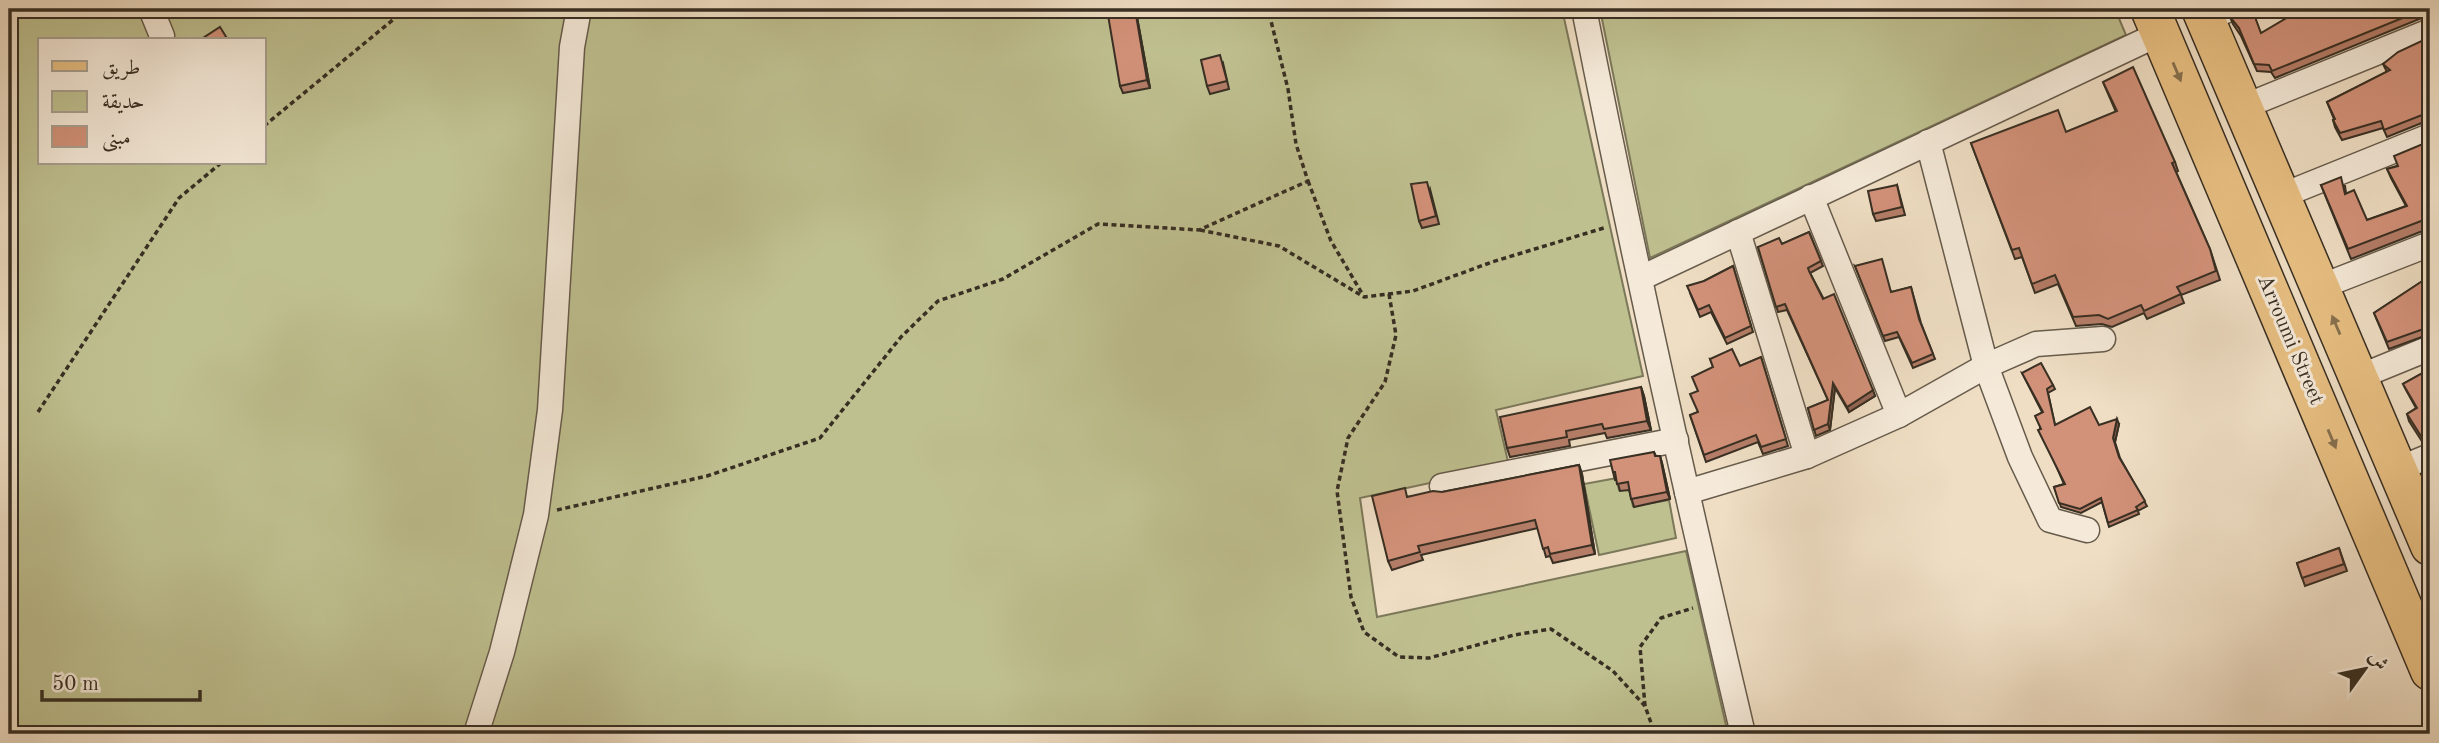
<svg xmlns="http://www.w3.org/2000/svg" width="2439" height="743" font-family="'Old Standard TT',Amiri,serif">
	<rect width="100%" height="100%" fill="#efdec4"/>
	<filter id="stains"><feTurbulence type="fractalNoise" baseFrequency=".00286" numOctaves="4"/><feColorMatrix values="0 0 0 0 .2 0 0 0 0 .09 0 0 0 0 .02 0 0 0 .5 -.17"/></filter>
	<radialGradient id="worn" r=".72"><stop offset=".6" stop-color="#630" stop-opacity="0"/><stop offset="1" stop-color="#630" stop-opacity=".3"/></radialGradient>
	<g fill="#bfc090" stroke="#7c785a" stroke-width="2" fill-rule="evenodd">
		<path d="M9,9h1553l81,367 -147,34 13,56 -149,32 17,119 309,-66 42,183h-1719zM40,40h224v123h-224z"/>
		<path d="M1600,9h515l11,26 -476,223z"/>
		<path d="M1617,478l2,12 10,-2 4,18 36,-6 7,38 -77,17 -15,-71z"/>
	</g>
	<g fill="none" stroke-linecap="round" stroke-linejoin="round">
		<g stroke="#665b4b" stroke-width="27">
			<g id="minor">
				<path d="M151,9l11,27"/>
				<path d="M1584,9c48,243 102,484 159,725"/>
				<path d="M2205,19l25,-10"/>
				<path d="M2243,107l187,-76"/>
				<path d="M1928,142l58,224 34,91 30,63 37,10"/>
				<path d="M2281,196l149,-60"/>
				<path d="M1811,197l88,218"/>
				<path d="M1738,232l69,224"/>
				<path d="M1641,278l520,-245"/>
				<path d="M2320,287l110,-43"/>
				<path d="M2359,377l71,-29"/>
				<path d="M2398,469l32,-13"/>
				<path d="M1442,486l234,-46"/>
				<path d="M1687,492l120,-36 92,-41 87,-49 50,-22 67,-5"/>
				<path d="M476,734l26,-82 34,-137 14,-105 22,-363 7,-38"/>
			</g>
		</g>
		<g stroke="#382f23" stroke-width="41">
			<g id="primary">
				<path d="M2150,9l280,662"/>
				<path d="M2201,9l229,537"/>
			</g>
		</g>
		<g stroke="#382f23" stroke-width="3.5" stroke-dasharray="5 3.5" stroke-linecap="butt">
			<path d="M264,126l142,-117"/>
			<path d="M1308,181l23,60 32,54"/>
			<path d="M1200,230l79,16 85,51 49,-6 79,-29 115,-35"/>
			<path d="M1389,294l7,41 -11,47 -37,56 -11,53 14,106 13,35 35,25 30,1 85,-23 37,-6 62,42 32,35 10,28"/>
			<path d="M38,412l141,-214 42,-35"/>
			<path d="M557,510l150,-34 113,-38 81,-101 37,-36 65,-22 95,-55 101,6 109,-49 -12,-37 -8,-55 -20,-80"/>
			<path d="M1645,706l-5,-59 21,-29 32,-10"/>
		</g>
		<use href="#minor" stroke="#f5ead9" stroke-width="24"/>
		<use href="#primary" stroke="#e8bf82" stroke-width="38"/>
	</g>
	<g fill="#b57d68" stroke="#382f23" stroke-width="2">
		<path d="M1135,9l2,8 13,71 -27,5 -3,-7z"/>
		<path d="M2430,9v8h-6l-149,61 -4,-6 -14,-1 -16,-35 -8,-12 -3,-7 9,-7 22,23z"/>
		<path d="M2430,37v85h-6l-37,15 -4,-9 -41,12 -7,-13 -2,-7 1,-1 -7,-17 60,-30 -4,-8z"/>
		<path d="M1223,63l6,26 -19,5 -3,-8z"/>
		<path d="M2103,82l72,80 3,9 -2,1 34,77 10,31 -39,15 3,8 -37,16 -3,-6 -32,14 -10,-3 -26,2 -18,-42 -23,9 -13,-36 -7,2 -44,-116 95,-11 50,-20z"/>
		<path d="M2430,141v89h-5l-74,29 -30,-74 24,1 1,7 21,27 39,-14 -15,-28 -4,-9 10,-3z"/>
		<path d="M1897,185l8,30 -29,6 -3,-7z"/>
		<path d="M1430,189l9,35 -17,4 -3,-7z"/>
		<path d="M1809,232l14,34 -13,7 65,123 -26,16 -14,-24 -5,42 -14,6 -8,-28 20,-8 -41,-90 -9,2 -20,-65 24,-3z"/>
		<path d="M1733,266l20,66 -26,12 -16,-32 -11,5 -10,-24 14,-12z"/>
		<path d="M1855,266l37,26 19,-5 10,36 14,36 -22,9 -14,-31 -14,4z"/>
		<path d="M2430,276v58l-41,15 -15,-36z"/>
		<path d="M1761,357l27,89 -25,8 -5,-12 -52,20 -16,-47 8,-3 15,-45 -3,-8 30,7z"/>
		<path d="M2430,369v73l-7,1 -14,-22 -2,-7 9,-6 -10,-18 -3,-6z"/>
		<path d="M2022,373l31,12 2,4 -7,4 7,32h44l20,-1 -4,18 5,16 27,48 -9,5 1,3 -30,13 -7,-25 -21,11 -20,-6 -7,-20 10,-3 -24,-55 2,-17z"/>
		<path d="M1641,387l3,9 7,34 -44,8 -2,-5 -36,7 1,6 -60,11 -3,-9z"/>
		<path d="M1654,452l2,4h4l2,7 8,36 -36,8 -5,-17 -9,1 -3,-11h-2l-2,-8z"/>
		<path d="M1579,465l3,9 13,80 -42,9 -3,-7 -4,1 -8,-29 -117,27 2,5 -31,10 -4,-9 20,-64 34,-5z"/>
		<path d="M2339,548l8,23 -42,15 -8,-23z"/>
	</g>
	<g fill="#936655" stroke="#382f23" stroke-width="2">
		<path d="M1135,9l2,8 13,71 -3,-8z"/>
		<path d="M1833,383l2,5 -5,42 -2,-6z"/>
		<path d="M1641,387l3,9 7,34 -4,-9z"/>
		<path d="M1873,390l2,6 -26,16 -2,-5z"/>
		<path d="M2117,419l2,5 -4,18 -2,-4z"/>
		<path d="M1660,456l2,7 8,36 -3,-7z"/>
		<path d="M1579,465l3,9 13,80 -3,-9z"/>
	</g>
	<g fill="#d29179" stroke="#382f23" stroke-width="2">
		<path d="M1135,9l12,71 -27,6 -12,-71z"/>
		<path d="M2240,9h12l9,24 27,-16 -1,-5 5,-3h138l-8,1 -150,61 -3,-6 -15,-1 -15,-36 -9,-11 9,-7z"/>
		<path d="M220,27l8,13h-23l-2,-2z"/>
		<path d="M2430,37v77l-8,1 -38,15 -3,-9 -41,12 -7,-13 2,-1 -8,-17 63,-32 -7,-6 15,-12z"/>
		<path d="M1220,55l7,26 -20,5 -6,-26z"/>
		<path d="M2133,67l42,95 -3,1 38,86 6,22 -39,16 4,7 -37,17 -3,-6 -33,14 -9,-4 -26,2 -18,-42 -23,9 -13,-36 -7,2 -41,-107 87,-33 8,22 51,-21 -14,-29z"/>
		<path d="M2430,141v80h-9l-73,28 -27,-64 20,-8 4,17 9,-4 13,30 40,-14 -20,-37 11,-3 -4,-10z"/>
		<path d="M1427,182l9,34 -17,5 -8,-37z"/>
		<path d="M1897,185l5,22 -29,7 -5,-23z"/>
		<path d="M1809,232l12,29 -13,7 1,3 14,28 11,-5 39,96 -26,17 -14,-24 -5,41 -14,6 -6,-22 20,-8 -43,-96 -9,3 -18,-60 21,-9 3,6z"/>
		<path d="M1882,259l9,33 20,-5 8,32 14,35 -21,9 -15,-31 -14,4 -28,-70z"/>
		<path d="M1733,266l18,60 -26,12 -16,-33 -11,5 -11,-24 17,-5z"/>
		<path d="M2430,276v51h-1l-42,15 -13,-29z"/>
		<path d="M1732,349l8,17 21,-9 25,82 -25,8 -5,-12 -52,20 -14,-40 8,-3 -8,-18 8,-3 -6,-14 21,-10 -3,-8z"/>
		<path d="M2041,363l12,22 -6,4 8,36 35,-18 9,18 18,-6 -4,19 6,19 26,44 -9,6 2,3 -30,13 -7,-25 -21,11 -21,-6 -5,-16 11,-3 -27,-54 3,-1 -6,-13 8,-4 -21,-39z"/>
		<path d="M2430,369v66l-9,1 -14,-22 10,-6 -14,-24z"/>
		<path d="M1641,387l6,34 -43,8 -2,-5 -36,7 1,6 -60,11 -7,-31z"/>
		<path d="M1654,452l1,4h5l7,36 -36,7 -3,-17 -11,2 -2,-12h-2l-3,-12z"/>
		<path d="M1579,465l13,80 -42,9 -2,-7 -5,2 -8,-29 -117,26 2,6 -32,9 -16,-65 33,-8 2,9 26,-6 9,1z"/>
		<path d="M2339,548l5,16 -42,14 -5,-15z"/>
	</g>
	<defs><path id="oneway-solid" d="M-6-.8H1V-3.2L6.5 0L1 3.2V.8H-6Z" transform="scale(1.75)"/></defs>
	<g fill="#87704e">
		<use href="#oneway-solid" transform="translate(2177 72) rotate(67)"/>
		<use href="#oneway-solid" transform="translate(2336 325) rotate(-113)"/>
		<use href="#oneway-solid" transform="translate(2332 439) rotate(67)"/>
	</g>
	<g text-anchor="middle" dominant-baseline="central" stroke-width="6" stroke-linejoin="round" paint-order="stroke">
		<g font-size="21" fill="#382f23" stroke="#f5ead9">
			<text transform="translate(2290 340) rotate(67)">Arroumi Street</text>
		</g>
	</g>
	<rect width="2439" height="743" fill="none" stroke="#efdec4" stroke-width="35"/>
	<rect x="10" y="10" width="2418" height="722" fill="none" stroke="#382f23" stroke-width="3.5"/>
	<rect x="18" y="18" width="2404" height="708" fill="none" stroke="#382f23" stroke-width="2"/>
	<rect x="38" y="38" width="228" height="126" fill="#f5ead9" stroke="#a99f90" stroke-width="2"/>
	<rect x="52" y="61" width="35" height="10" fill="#e8bf82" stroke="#a99f90" stroke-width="2"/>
	<text x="102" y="74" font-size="21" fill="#382f23">طريق</text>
	<rect x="52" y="91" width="35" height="21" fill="#bfc090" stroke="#a99f90" stroke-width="2"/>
	<text x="102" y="108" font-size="21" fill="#382f23">حديقة</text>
	<rect x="52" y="126" width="35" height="21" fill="#d29179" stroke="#a99f90" stroke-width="2"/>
	<text x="102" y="144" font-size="21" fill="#382f23">مبنى</text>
	<g transform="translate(2365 669) rotate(57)" stroke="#f5ead9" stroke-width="5" paint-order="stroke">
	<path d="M0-5L12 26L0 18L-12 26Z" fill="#382f23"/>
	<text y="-10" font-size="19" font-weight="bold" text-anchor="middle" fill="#382f23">ش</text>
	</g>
	<path d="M42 690v10h158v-10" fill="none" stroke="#382f23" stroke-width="3.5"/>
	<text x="52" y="690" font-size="21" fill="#382f23" stroke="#f5ead9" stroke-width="5" paint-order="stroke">50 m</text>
	<rect width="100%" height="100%" filter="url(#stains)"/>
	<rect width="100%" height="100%" fill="url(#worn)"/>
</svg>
